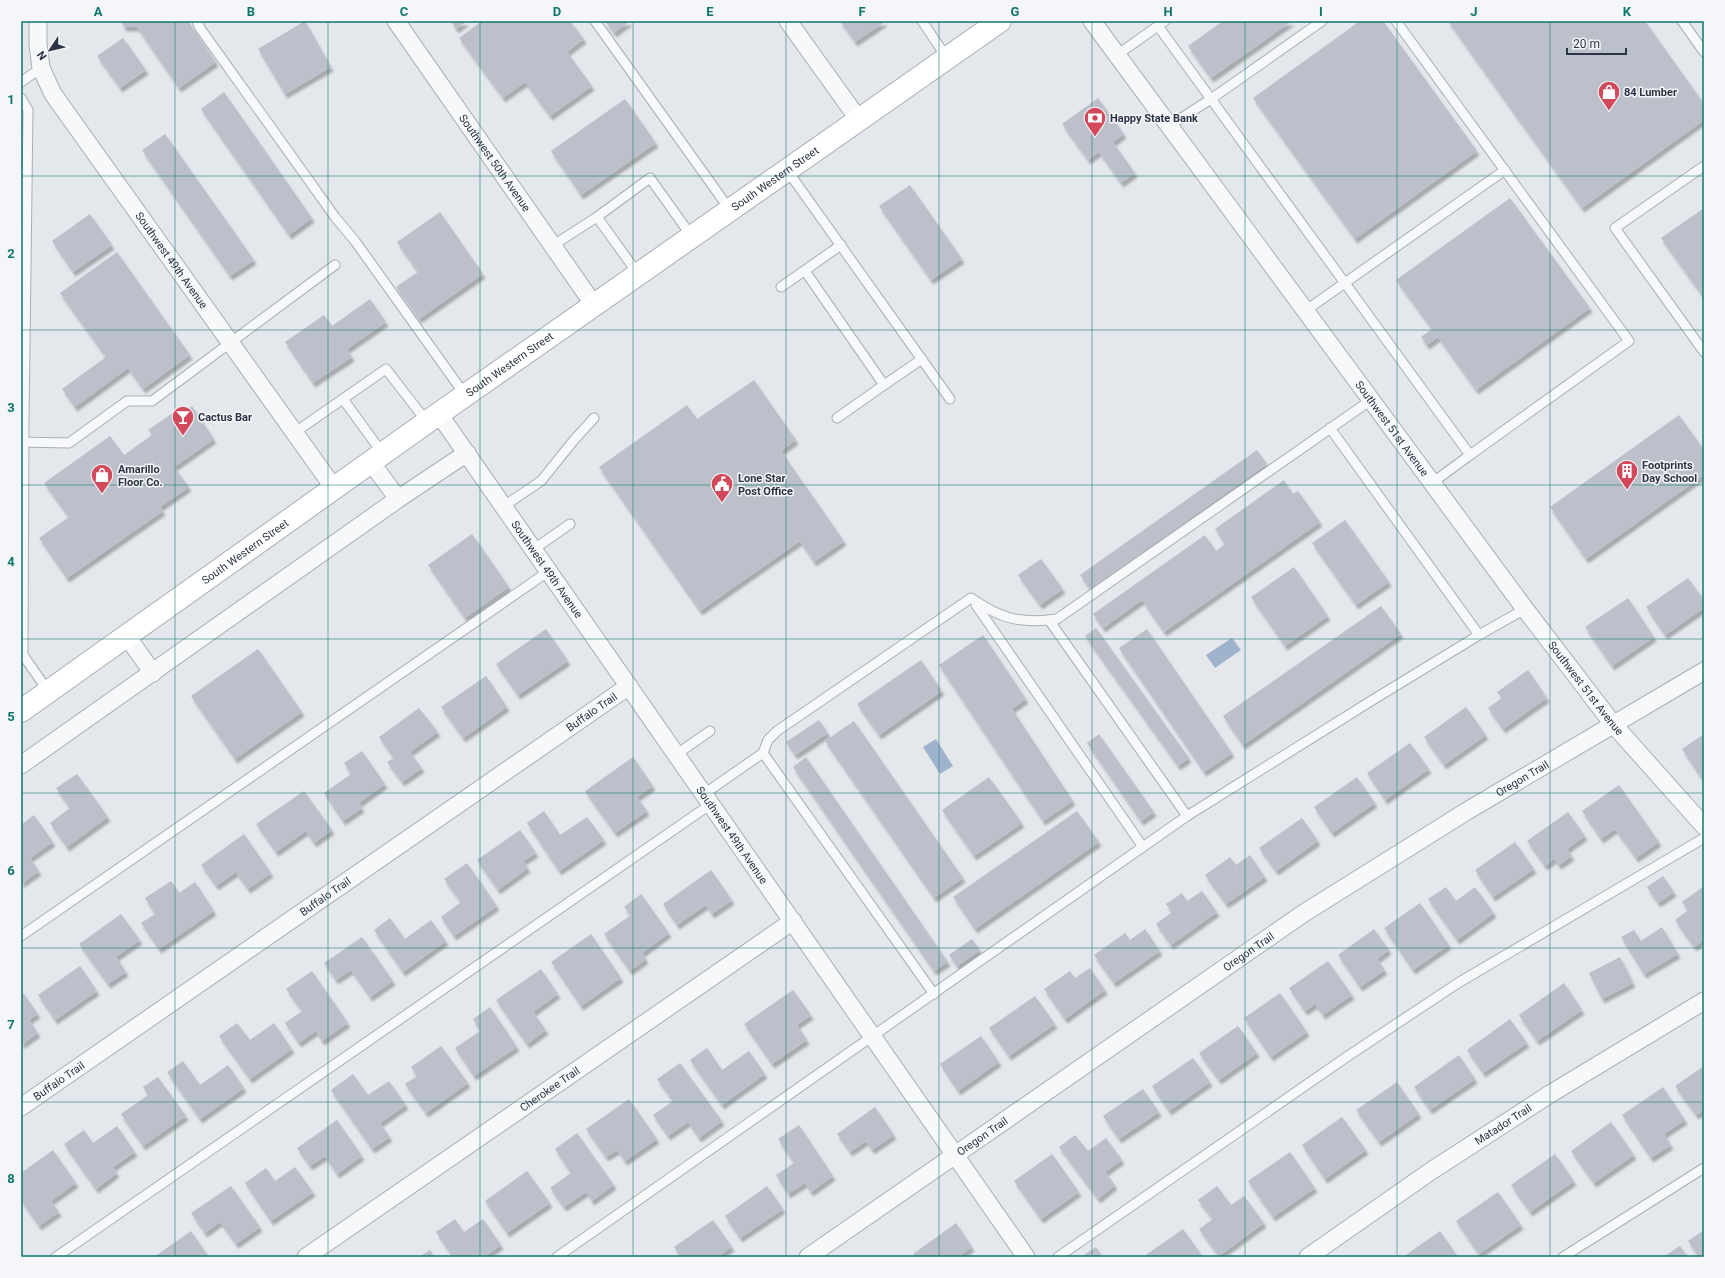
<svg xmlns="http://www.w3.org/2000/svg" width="1725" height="1278" font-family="Roboto,sans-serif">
	<defs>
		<filter id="shadow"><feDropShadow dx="2.5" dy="4.5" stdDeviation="1" flood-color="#0004"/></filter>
	</defs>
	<rect width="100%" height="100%" fill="#e4e7ec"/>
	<g fill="#9fb4cc">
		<path d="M1232,638l9,12 -26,18 -9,-13z"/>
		<path d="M936,739l17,27 -13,8 -17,-27z"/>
	</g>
	<g fill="#bbc0ca" filter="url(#shadow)">
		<path d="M121,21h67l28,41 -37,26 -42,-61h-13z"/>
		<path d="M305,21l26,46 -46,27 -27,-45z"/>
		<path d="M451,21h16l-11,8z"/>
		<path d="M482,21h88l14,18 -17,13 25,34 -42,30 -25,-34 -22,16 -44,-60z"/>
		<path d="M605,21h25l-16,12z"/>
		<path d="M840,21h46l-31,21z"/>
		<path d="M1223,21h69l-81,57 -23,-32z"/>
		<path d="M1360,21h23l94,130 -122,88 -102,-141z"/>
		<path d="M1448,21h197l59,83v16l-122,88z"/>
		<path d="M123,38l23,32 -26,18 -23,-32z"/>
		<path d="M224,92l88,126 -23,17 -88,-126z"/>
		<path d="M1098,98l26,36 -11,8 22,31 -14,10 -22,-31 -11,8 -26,-36z"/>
		<path d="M625,99l31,44 -75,52 -30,-44z"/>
		<path d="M165,134l89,126 -24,16 -88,-126z"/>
		<path d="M910,185l52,74 -31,21 -52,-74z"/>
		<path d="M1510,198l80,110 -114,82 -38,-53 -11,8 -6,-8 11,-8 -36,-49z"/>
		<path d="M1704,208v90l-43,-60z"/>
		<path d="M440,212l43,62 -64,45 -23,-32 22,-15 -21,-30z"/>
		<path d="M90,214l22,31 -39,27 -21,-31z"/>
		<path d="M117,252l73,103 -47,34 -15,-21 -53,39 -13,-18 44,-32 -46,-64z"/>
		<path d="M370,299l16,23 -39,27 5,8 -39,26 -28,-41 39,-27 8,11z"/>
		<path d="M754,380l42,60 -15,11 63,90 -30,21 -14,-21 -100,70 -101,-144 88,-62 10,14z"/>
		<path d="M192,406l22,33 -40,28 15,20 -29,20 3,4 -96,67 -28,-40 30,-21 -25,-34 66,-47 14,19 28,-20 -4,-5 29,-20 3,4z"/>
		<path d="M1679,415l25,35v25l-118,84 -36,-52z"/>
		<path d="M1257,450l10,14 -177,125 -10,-14z"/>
		<path d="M1284,480l9,14 5,-3 22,31 -156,110 -22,-32 -39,28 -10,-14 112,-79 11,16 9,-7 -10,-15z"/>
		<path d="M1345,520l44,62 -33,23 -44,-62z"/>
		<path d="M472,534l37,53 -44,31 -37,-53z"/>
		<path d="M1041,559l22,30 -23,16 -22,-30z"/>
		<path d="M1294,567l34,49 -43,30 -34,-49z"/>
		<path d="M1688,578l16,22v8l-39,27 -19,-28z"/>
		<path d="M1628,598l26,39 -42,29 -27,-39z"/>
		<path d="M1381,606l20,28 -158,111 -20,-29z"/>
		<path d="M1096,628l93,130 -11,8 -93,-130z"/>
		<path d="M546,629l22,32 -50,34 -22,-31z"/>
		<path d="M1147,629l85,124 -28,19 -85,-124z"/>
		<path d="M983,635l43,64 -14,10 61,92 -30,20 -104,-156z"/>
		<path d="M258,649l44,63 -67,47 -44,-63z"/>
		<path d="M921,660l21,31 -63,44 -22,-31z"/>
		<path d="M1528,670l19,28 -44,31 -15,-21 14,-10 -5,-6z"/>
		<path d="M486,676l21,31 -44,31 -22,-31z"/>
		<path d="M1466,707l20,28 -42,30 -20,-28z"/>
		<path d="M419,708l19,24 -28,20 12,16 -20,14 -15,-20 7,-4 -15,-21z"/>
		<path d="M819,720l9,13 -33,22 -9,-13z"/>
		<path d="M854,721l109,157 -29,20 -109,-157z"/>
		<path d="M1099,734l55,78 -13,9 -54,-78z"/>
		<path d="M1704,734v41l-3,2 -19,-28z"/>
		<path d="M1410,743l19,26 -44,31 -18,-27z"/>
		<path d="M362,751l23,33 -26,19 3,5 -19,13 -19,-28 27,-19 -7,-11z"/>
		<path d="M633,757l20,29 -16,11 10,14 -32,22 -30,-42z"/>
		<path d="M806,757l142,205 -14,9 -141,-204z"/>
		<path d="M77,774l31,43 -41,30 -17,-24 20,-15 -14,-20z"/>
		<path d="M989,777l33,46 -48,33 -32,-46z"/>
		<path d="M1357,777l18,26 -43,30 -18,-26z"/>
		<path d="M1619,785l40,57 -23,16 -21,-29 -14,10 -19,-28z"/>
		<path d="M304,791l28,39 -18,13 -8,-12 -30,21 -20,-28z"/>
		<path d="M544,811l16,24 27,-18 17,23 -45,31 -32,-48z"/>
		<path d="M1077,811l22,31 -124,87 -22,-32z"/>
		<path d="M1568,812l17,24 -18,13 5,7 -13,9 -5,-6 -9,7 -18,-25z"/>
		<path d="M34,815l19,27 -23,16 9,13 -18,13v-59z"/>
		<path d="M1302,818l16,23 -42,30 -17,-23z"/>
		<path d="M520,830l16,23 -13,8 5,7 -30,22 -21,-30z"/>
		<path d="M244,834l27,39 -23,16 -12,-17 -20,14 -15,-21z"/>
		<path d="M1515,842l19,27 -41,28 -18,-27z"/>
		<path d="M1250,855l15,22 -39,27 -21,-29 25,-18 6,8z"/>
		<path d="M467,863l30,43 -43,30 -13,-19 20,-15 -17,-23z"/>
		<path d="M711,870l21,30 -20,14 -6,-9 -29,20 -14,-21z"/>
		<path d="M1663,876l11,16 -16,11 -11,-16z"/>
		<path d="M171,881l8,12 16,-11 19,29 -55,38 -18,-26 14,-9 -10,-16z"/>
		<path d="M1704,886v54l-10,7 -19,-27 13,-10 -6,-8z"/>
		<path d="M1446,887l10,14 19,-14 19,26 -37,27 -29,-41z"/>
		<path d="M1202,891l15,21 -46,33 -15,-21 16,-12 -6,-8 16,-11 5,8z"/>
		<path d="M641,894l28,39 -27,20 4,6 -16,12 -26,-37 27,-19 -7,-8z"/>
		<path d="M1420,903l29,42 -36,25 -29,-42z"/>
		<path d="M121,914l19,26 -24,17 10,15 -18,12 -29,-40z"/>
		<path d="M390,918l15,21 26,-19 15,21 -43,31 -29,-42z"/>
		<path d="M1662,927l16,27 -34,20 -23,-37 13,-7 7,11z"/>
		<path d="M1145,929l15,22 -46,32 -20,-28 31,-22 5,7z"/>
		<path d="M1374,929l15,21 -12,9 8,11 -25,17 -22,-32z"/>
		<path d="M591,934l30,44 -40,28 -30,-44z"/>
		<path d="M362,937l31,44 -23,16 -19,-27 -15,10 -12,-17z"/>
		<path d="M972,939l8,11 -23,16 -8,-11z"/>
		<path d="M1620,957l13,26 -31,16 -13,-26z"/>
		<path d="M1328,961l24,34 -29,20 -8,-11 -10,7 -16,-23z"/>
		<path d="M80,966l17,25 -42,29 -17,-25z"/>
		<path d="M1090,968l15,22 -40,29 -21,-30 26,-18 5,7z"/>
		<path d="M541,969l17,25 -25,18 13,18 -19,14 -31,-44z"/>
		<path d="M312,971l36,52 -26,18 -6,-10 -17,12 -14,-20 17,-12 -16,-22z"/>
		<path d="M1564,983l18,27 -45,31 -18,-26z"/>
		<path d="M21,990l17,24 -9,6 9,13 -17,12z"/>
		<path d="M793,990l18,25 -14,10 10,15 -35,24 -28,-40z"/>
		<path d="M1280,993l27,39 -36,25 -27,-39z"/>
		<path d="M1035,996l20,28 -46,32 -20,-28z"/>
		<path d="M490,1007l27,40 -43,29 -19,-28 25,-17 -7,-12z"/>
		<path d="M1510,1019l17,24 -44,30 -16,-23z"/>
		<path d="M237,1023l13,17 24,-17 18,26 -42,30 -31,-43z"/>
		<path d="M1238,1026l19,27 -38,27 -20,-27z"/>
		<path d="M981,1036l18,26 -41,29 -18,-27z"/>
		<path d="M441,1046l27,37 -42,30 -21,-29 12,-8 -6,-9z"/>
		<path d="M707,1048l15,22 27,-19 16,23 -43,31 -32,-45z"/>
		<path d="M1459,1055l16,24 -45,31 -16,-23z"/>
		<path d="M1193,1058l17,24 -41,29 -17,-25z"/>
		<path d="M183,1061l17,24 28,-20 16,23 -44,31 -33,-47z"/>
		<path d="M680,1063l42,58 -23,17 -11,-16 -20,14 -15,-21 20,-14 -16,-22z"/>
		<path d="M1704,1066v44l-8,5 -21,-29z"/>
		<path d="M353,1074l15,21 21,-14 17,24 -26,18 10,14 -18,12 -41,-59z"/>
		<path d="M158,1077l28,39 -43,30 -22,-32 27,-19 -5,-8z"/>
		<path d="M1397,1082l22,32 -40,28 -23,-32z"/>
		<path d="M1663,1087l22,33 -21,14 7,11 -20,13 -29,-43z"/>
		<path d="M1143,1089l16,23 -40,27 -16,-23z"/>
		<path d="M629,1099l28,40 -32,22 -8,-11 -11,7 -20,-28z"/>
		<path d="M875,1107l19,28 -22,15 -6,-9 -16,11 -13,-18z"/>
		<path d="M1342,1117l24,33 -41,29 -23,-34z"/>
		<path d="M337,1120l25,36 -25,18 -12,-18 -15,10 -13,-18z"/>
		<path d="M1611,1122l23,33 -40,28 -23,-32z"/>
		<path d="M799,1125l34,51 -22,16 -6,-9 -17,11 -12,-19 18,-12 -16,-24z"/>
		<path d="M117,1126l18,26 -22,15 4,6 -21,16 -32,-45 20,-14 9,13z"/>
		<path d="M577,1133l37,52 -22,16 -6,-9 -22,15 -14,-19 21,-15 -16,-24z"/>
		<path d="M1075,1135l13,16 18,-13 16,22 -17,12 10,13 -17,14 -39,-52z"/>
		<path d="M53,1150l23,33 -25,18 8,11 -20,14 -18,-26v-27z"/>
		<path d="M1290,1152l25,36 -42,29 -25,-36z"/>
		<path d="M1052,1154l27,38 -38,27 -27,-38z"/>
		<path d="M1555,1154l19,27 -44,31 -19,-27z"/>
		<path d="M295,1167l18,25 -42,29 -26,-38 21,-15 9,13z"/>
		<path d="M527,1171l23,32 -43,30 -22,-32z"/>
		<path d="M231,1186l29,41 -24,17 -16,-22 -15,11 -14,-20z"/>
		<path d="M767,1186l16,23 -43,29 -15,-22z"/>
		<path d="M1217,1186l14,19 13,-9 20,27 -45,33 -20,-27 14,-10 -15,-19z"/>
		<path d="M1498,1192l23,33 -42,29 -23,-33z"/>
		<path d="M455,1219l9,13 19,-13 18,26 -17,12h-31l-17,-25z"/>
		<path d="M713,1220l19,27 -15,10h-13l-2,-3 -5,3h-17l-6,-10z"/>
		<path d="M956,1223l16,24 -14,10h-43l-2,-3z"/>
		<path d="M1183,1229l20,28h-60z"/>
		<path d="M1704,1230v27h-5l-11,-16z"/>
		<path d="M191,1231l18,26h-55z"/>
		<path d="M1440,1231l18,26h-55z"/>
		<path d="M1680,1246l8,11h-25z"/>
		<path d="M1096,1247l7,10h-22z"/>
		<path d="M430,1250l5,7h-16z"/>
	</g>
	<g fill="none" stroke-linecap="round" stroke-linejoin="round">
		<g stroke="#a9aeb7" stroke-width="11">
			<g id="lane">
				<path d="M197,21l3,7 135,189 20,24 110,154"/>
				<path d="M595,21l135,189"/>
				<path d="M922,21l25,37"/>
				<path d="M1322,21l-111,78 259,356 159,-114 -233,-320"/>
				<path d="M1682,21l22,31"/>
				<path d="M1158,26l53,73 -42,27"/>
				<path d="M1117,55l48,-34"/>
				<path d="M21,82l20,-14"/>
				<path d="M21,98l7,12 -4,313 -1,232 25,36"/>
				<path d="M1704,166l-89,62 89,124"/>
				<path d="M787,170l163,229"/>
				<path d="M552,246l45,-29"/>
				<path d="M805,271l79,114 -47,33"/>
				<path d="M638,274l-41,-57 53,-39 42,59"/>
				<path d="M781,287l60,-42"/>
				<path d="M1305,311l200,-141"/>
				<path d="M884,385l38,-26"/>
				<path d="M343,399l40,55"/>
				<path d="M1330,428l149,207"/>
				<path d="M294,433l92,-64 41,53"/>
				<path d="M21,442l48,1 58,-42h25l183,-136"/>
				<path d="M1432,483l38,-28"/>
				<path d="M504,506l37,-25 33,-41 20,-22"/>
				<path d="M534,549l36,-25"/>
				<path d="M976,605l167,242"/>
				<path d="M1049,620l138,196"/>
				<path d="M763,753l171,241"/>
				<path d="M677,754l33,-23"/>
				<path d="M704,794l59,-41 5,-13 9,-9 194,-133c29,21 51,26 86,21l314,-219"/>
				<path d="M21,936l528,-365"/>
				<path d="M56,1257l655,-453"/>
				<path d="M557,1257l630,-441 184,-115 108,-66 46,-26"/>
				<path d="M1058,1257l290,-201 110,-73 246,-145"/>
				<path d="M1563,1257l141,-89"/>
			</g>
		</g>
		<g stroke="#a9aeb7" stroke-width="19">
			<g id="street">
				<path id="s1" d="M38,21v24l3,23 12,26 281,394"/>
				<path id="s2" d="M396,21l198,284"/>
				<path d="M788,21l71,99"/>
				<path id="s3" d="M1092,21l433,588 88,115 91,102"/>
				<path id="s4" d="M439,414l587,843"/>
				<path d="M371,462l27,37"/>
				<path d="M126,635l27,38"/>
				<path d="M21,765l377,-266 69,-46"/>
				<path id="s5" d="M21,1107l608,-421"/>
				<path id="s6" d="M306,1257l487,-336"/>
				<path id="s7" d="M808,1257l496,-344 163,-102 237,-140"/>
				<path id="s8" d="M1308,1257l123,-86 119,-77 154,-93"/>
			</g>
		</g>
		<g stroke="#a9aeb7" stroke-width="24">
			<g id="secondary">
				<path id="s9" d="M21,711l406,-289 573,-401"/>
			</g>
		</g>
		<use href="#lane" stroke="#f7f8fa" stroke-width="9"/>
		<use href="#street" stroke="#f7f8fa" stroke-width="17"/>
		<use href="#secondary" stroke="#fff" stroke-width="22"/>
	</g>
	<path fill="none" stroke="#0f766e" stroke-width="1" stroke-opacity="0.55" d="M175,21v1236M328,21v1236M480,21v1236M633,21v1236M786,21v1236M939,21v1236M1092,21v1236M1245,21v1236M1397,21v1236M1550,21v1236M21,176h1683M21,330h1683M21,485h1683M21,639h1683M21,793h1683M21,948h1683M21,1102h1683"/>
	<defs>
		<g id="shop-pin" transform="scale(1.15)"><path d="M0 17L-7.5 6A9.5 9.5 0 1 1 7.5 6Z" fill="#d1495b" stroke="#f4f6f9"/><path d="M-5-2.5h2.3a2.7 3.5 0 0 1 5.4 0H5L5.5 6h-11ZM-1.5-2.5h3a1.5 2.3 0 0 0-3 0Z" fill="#fff"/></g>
		<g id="bank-pin" transform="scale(1.15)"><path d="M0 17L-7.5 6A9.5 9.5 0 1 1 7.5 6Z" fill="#d1495b" stroke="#f4f6f9"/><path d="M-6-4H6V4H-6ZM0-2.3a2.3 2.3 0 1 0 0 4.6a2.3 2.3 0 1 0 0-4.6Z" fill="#fff"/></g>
		<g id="bar-pin" transform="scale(1.15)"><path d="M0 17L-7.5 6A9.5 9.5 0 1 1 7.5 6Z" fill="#d1495b" stroke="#f4f6f9"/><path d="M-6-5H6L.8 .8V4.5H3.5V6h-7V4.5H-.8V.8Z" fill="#fff"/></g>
		<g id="building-pin" transform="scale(1.15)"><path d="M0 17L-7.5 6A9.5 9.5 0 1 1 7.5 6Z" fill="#d1495b" stroke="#f4f6f9"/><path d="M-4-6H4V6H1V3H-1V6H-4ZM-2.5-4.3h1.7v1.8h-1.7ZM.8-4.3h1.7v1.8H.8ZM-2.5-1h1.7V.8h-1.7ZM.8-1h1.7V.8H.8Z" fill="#fff"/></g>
		<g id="civic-pin" transform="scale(1.15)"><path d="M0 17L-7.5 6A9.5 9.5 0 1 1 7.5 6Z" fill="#d1495b" stroke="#f4f6f9"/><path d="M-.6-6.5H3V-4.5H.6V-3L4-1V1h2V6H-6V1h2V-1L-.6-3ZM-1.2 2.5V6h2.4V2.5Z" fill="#fff"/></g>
	</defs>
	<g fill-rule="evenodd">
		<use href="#shop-pin" x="1609" y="92"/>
		<use href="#bank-pin" x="1095" y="118"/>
		<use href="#bar-pin" x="183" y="417"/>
		<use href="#building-pin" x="1627" y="471"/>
		<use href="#shop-pin" x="102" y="475"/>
		<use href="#civic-pin" x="722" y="484"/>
	</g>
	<g text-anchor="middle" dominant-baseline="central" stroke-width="3" stroke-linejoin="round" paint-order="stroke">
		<g font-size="11" font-weight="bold" fill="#2b3445" stroke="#f4f6f9" text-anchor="start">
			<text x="1624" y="92">84 Lumber</text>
			<text x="1110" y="118">Happy State Bank</text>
			<text x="198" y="417">Cactus Bar</text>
			<text x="1642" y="465">Footprints<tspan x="1642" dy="13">Day School</tspan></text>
			<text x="118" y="469">Amarillo<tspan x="118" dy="13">Floor Co.</tspan></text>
			<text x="738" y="478">Lone Star<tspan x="738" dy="13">Post Office</tspan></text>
		</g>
		<g font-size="11" fill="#2b3445" stroke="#f4f6f9">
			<text stroke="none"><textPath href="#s2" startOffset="173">Southwest 50th Avenue</textPath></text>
			<text stroke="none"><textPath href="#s9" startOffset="923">South Western Street</textPath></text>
			<text stroke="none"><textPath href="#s1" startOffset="280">Southwest 49th Avenue</textPath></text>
			<text stroke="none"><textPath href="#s9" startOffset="599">South Western Street</textPath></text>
			<text stroke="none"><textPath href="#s3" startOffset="506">Southwest 51st Avenue</textPath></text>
			<text stroke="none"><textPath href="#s9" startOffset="275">South Western Street</textPath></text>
			<text stroke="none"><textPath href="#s4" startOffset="189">Southwest 49th Avenue</textPath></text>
			<text stroke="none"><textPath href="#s3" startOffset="830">Southwest 51st Avenue</textPath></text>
			<text stroke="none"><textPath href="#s5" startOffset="694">Buffalo Trail</textPath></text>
			<text stroke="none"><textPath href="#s7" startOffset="860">Oregon Trail</textPath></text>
			<text stroke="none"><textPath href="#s4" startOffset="513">Southwest 49th Avenue</textPath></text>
			<text stroke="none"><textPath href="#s5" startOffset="370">Buffalo Trail</textPath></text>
			<text stroke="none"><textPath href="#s7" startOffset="536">Oregon Trail</textPath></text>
			<text stroke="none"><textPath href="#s5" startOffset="46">Buffalo Trail</textPath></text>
			<text stroke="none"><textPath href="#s6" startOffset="296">Cherokee Trail</textPath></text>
			<text stroke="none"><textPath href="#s8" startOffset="236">Matador Trail</textPath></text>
			<text stroke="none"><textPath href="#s7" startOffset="212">Oregon Trail</textPath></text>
		</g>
	</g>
	<rect width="1725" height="1278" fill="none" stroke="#f4f6f9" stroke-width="44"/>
	<g transform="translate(50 50) rotate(235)" stroke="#f4f6f9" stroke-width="3" paint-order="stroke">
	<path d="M0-3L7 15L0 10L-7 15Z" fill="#2b3445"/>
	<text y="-6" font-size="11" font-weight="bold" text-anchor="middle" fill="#2b3445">N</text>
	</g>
	<path d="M1567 48v6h59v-6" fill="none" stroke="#2b3445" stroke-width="2"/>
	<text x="1573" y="48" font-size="12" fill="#2b3445" stroke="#f4f6f9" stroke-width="3" paint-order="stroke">20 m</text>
	<rect x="22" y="22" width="1681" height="1234" fill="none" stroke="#0f766e" stroke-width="1.5"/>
	<g font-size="13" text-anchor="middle" font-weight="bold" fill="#0f766e">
		<text x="98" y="16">A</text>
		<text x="251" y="16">B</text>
		<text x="404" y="16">C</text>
		<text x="557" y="16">D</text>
		<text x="710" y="16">E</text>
		<text x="862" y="16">F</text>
		<text x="1015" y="16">G</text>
		<text x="1168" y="16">H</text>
		<text x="1321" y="16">I</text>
		<text x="1474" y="16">J</text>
		<text x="1627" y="16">K</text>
		<text x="11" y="104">1</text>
		<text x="11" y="258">2</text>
		<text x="11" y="412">3</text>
		<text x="11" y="566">4</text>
		<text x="11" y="721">5</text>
		<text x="11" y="875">6</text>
		<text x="11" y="1029">7</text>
		<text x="11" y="1183">8</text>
	</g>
</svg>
